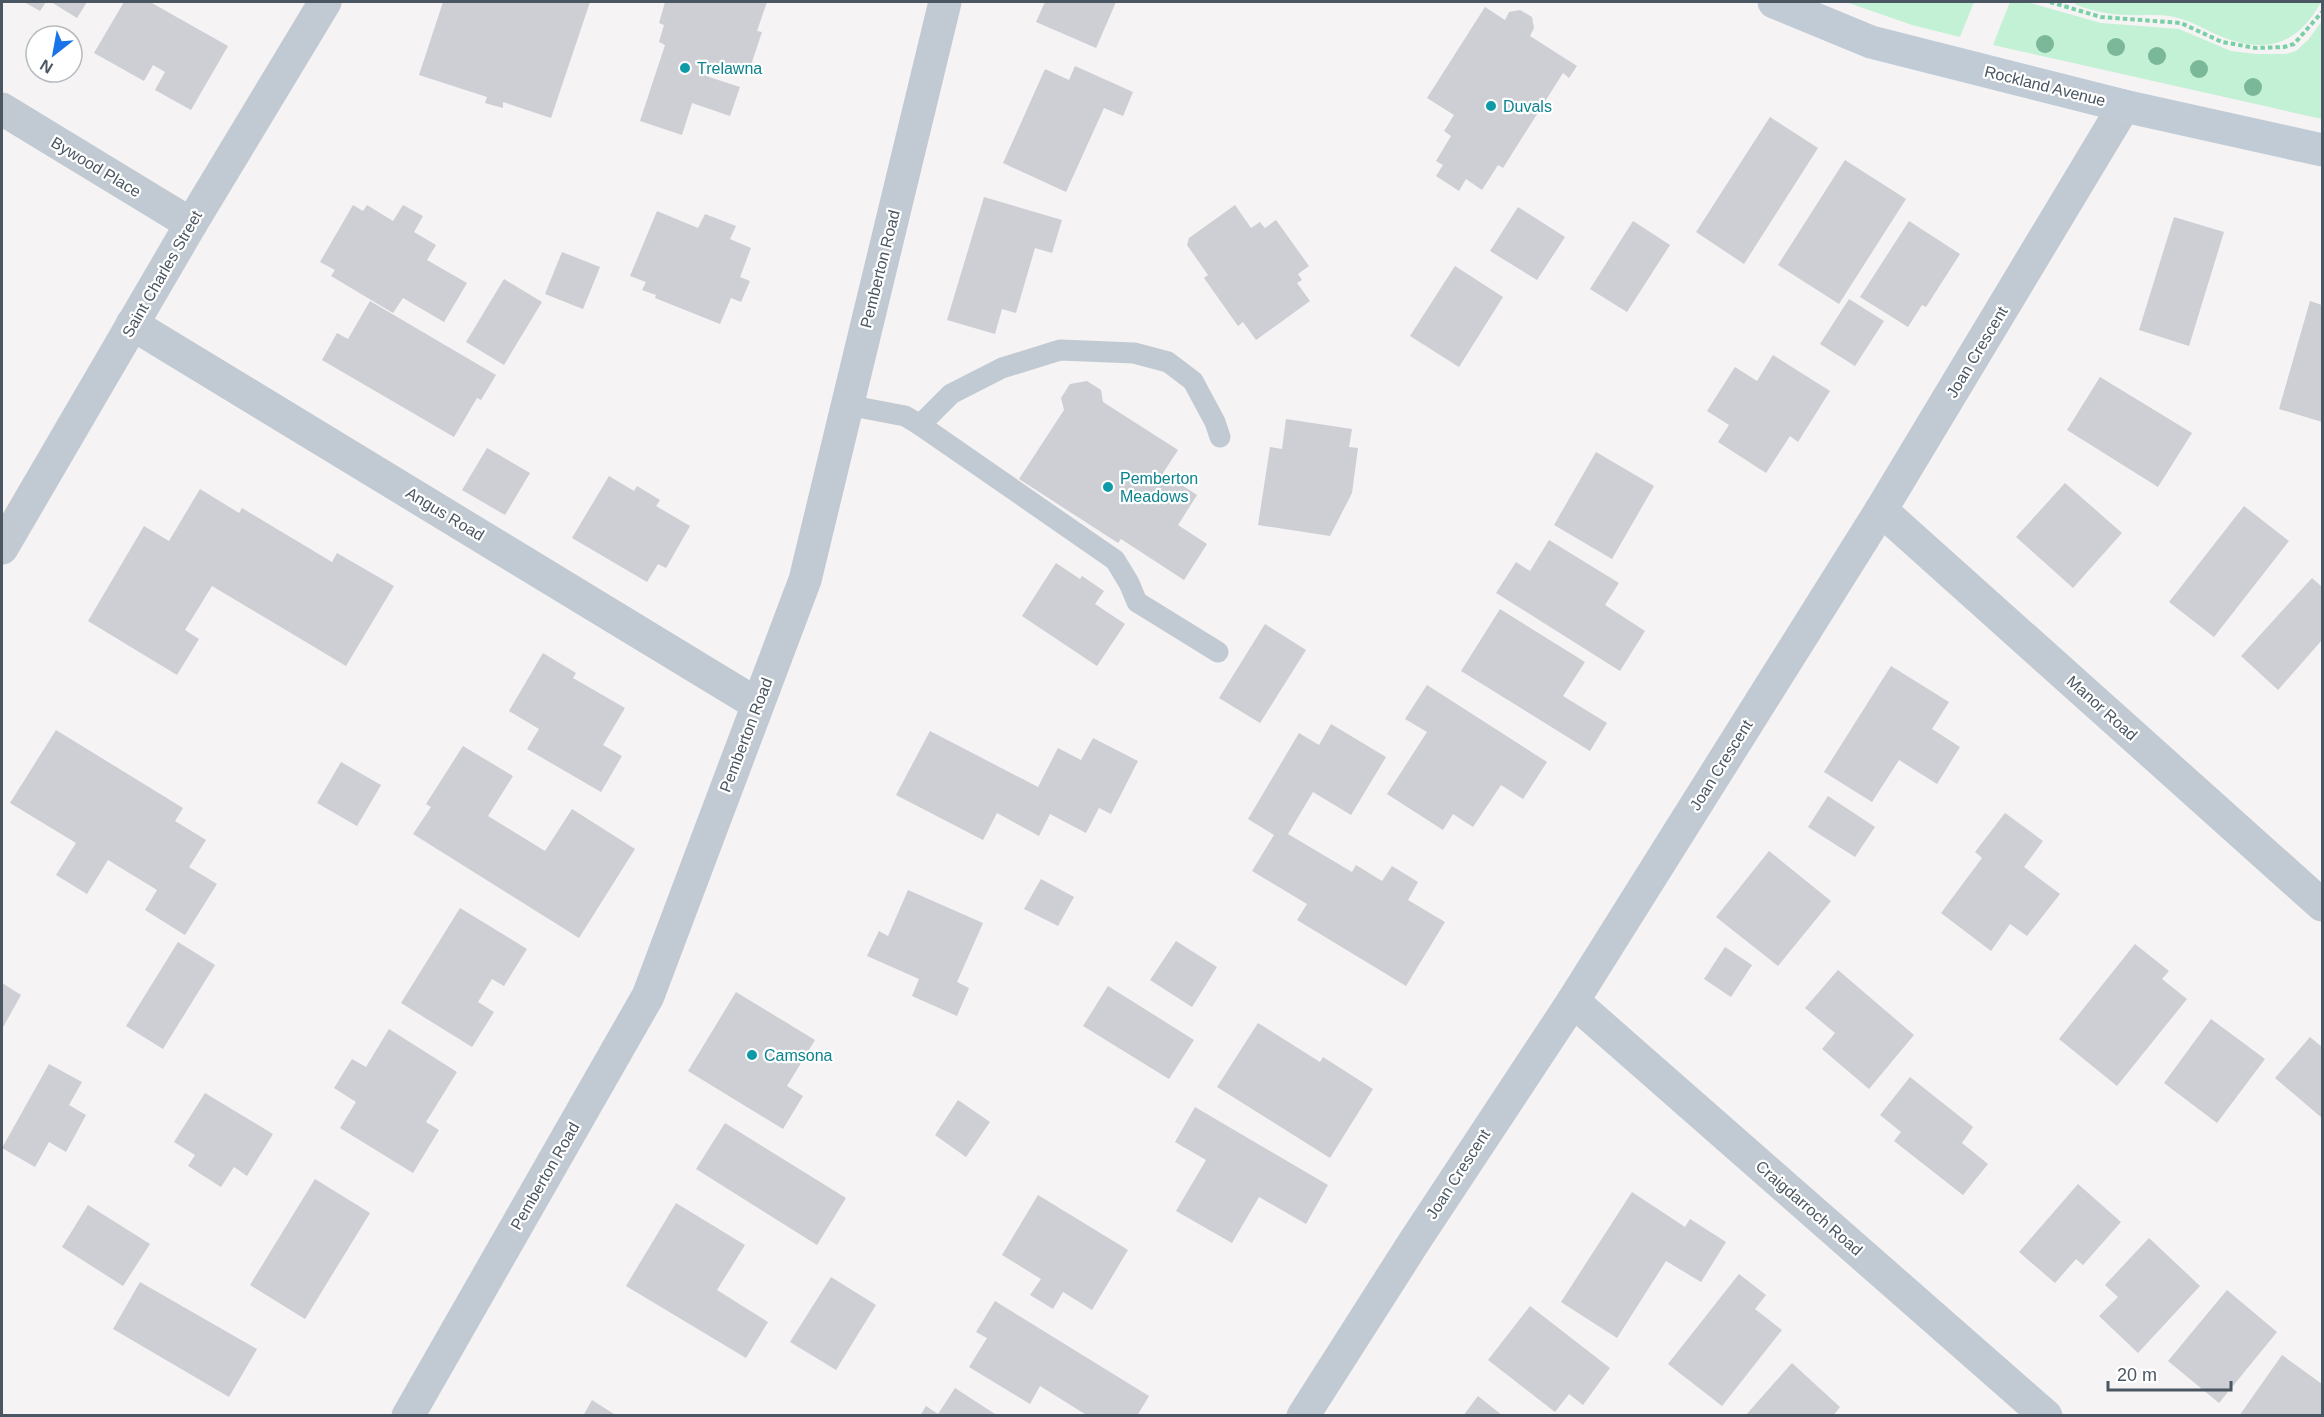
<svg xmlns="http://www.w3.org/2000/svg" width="2324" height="1417" font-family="Arial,sans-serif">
	<rect width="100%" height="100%" fill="#f5f3f3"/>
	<g fill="#c3f1d5">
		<path d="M1846,2h128l-14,35 -48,-12z"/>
		<path d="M2010,2h17l74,21 78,6 52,22 25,3h30l10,-3 12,-11 14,-19v98l-329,-74z"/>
		<path d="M2079,2h242c-20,36 -45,51 -87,39 -22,-6 -41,-21 -64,-25 -14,-2 -28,0 -42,-1 -19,0 -36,-4 -54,-11z"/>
	</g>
	<g fill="#cdcfd5">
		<path d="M24,2h22l-6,9z"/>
		<path d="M51,2h36l-10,16z"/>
		<path d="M124,2h26l78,44 -37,64 -36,-20 10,-18 -12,-7 -9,16 -50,-28z"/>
		<path d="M443,2h147l-39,116 -48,-16v6l-18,-5 2,-6 -68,-22z"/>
		<path d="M665,2h102l-10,29 5,1 -14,42 -34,-12 -5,15 31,10 -10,29 -38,-13 -10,32 -42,-14 25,-76 -6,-3 5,-17 -5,-2z"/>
		<path d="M1045,2h71l-20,46 -60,-26z"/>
		<path d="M1485,7l20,13 4,-8 11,-2 12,7 2,11 -4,8 47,30 -8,12 -6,-5 -60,95 -5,-3 -16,25 -16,-11 -7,12 -23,-15 7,-11 -7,-4 15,-25 -7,-5 10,-16 -27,-17z"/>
		<path d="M1075,66l58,26 -10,24 -19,-8 -38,84 -63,-29 42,-94 24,11z"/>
		<path d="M1770,117l48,31 -74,116 -48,-32z"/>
		<path d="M1845,160l61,39 -67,105 -61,-39z"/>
		<path d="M984,197l78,23 -10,33 -17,-5 -19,65 -14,-4 -7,25 -48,-14z"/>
		<path d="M353,205l10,6 4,-6 26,16 10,-16 20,11 -9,16 22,13 -9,15 40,23 -23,39 -41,-24 -10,15 -62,-37 4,-6 -15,-8z"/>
		<path d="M1235,205l16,23 9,-6 5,6 11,-8 33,46 -11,8 4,6 -5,3 13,18 -54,39 -13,-18 -5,4 -34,-48 4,-3 -21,-30 2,-7z"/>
		<path d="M1518,207l47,30 -28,43 -47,-29z"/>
		<path d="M657,211l41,17 7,-14 31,12 -6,13 21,9 -11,29 10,4 -9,21 -10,-4 -11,26 -65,-26 1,-3 -14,-5 4,-8 -16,-6z"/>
		<path d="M2174,217l50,15 -35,114 -50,-16z"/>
		<path d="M1633,221l37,24 -43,67 -37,-23z"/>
		<path d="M1909,221l51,33 -34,53 -4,-2 -14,22 -48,-30z"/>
		<path d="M562,252l38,15 -17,42 -38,-15z"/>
		<path d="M1455,266l48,31 -44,70 -49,-31z"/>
		<path d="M504,279l38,23 -38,63 -38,-23z"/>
		<path d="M1849,299l35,22 -29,45 -35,-22z"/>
		<path d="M370,301l126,74 -15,25 -4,-2 -23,39 -132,-77 15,-27 11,6z"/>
		<path d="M2310,301l12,4v117l-43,-13z"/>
		<path d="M1773,355l57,36 -32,51 -8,-6 -24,37 -48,-31 11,-17 -22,-14 28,-44 22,14z"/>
		<path d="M2100,377l92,56 -34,54 -91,-57z"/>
		<path d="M1087,381l14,9 2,12 75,48 -15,23 34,22 -19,30 29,19 -23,36 -63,-41 -3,4 -99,-64 45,-69 -3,-12 9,-14z"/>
		<path d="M1286,419l66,10 -3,18 9,1 -6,45 -22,43 -72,-11 12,-78 12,2z"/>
		<path d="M487,448l43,25 -25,42 -43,-25z"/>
		<path d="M1596,452l58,34 -42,73 -58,-34z"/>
		<path d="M609,476l25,15 3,-5 23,14 -4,6 34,20 -24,42 -8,-4 -11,18 -75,-44z"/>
		<path d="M2065,483l57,50 -49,55 -57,-51z"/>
		<path d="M200,489l39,24 3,-5 90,54 5,-9 57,33 -48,80 -134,-80 -27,44 14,9 -22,36 -89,-54 56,-95 25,15z"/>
		<path d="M2244,506l45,35 -75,96 -45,-35z"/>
		<path d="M1549,540l70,43 -14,22 40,26 -25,40 -124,-78 20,-31 14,9z"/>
		<path d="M1056,563l24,16 2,-3 22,15 -9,13 30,20 -28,42 -75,-50z"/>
		<path d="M2312,578l10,9v53l-44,50 -37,-34z"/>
		<path d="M1500,609l85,53 -22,34 44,27 -17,28 -129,-80z"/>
		<path d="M1265,624l41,26 -46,73 -41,-25z"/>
		<path d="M543,653l33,20 -3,5 52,30 -22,37 19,11 -21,36 -74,-43 12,-20 -30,-18z"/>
		<path d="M1891,666l58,36 -17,27 28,18 -23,37 -38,-24 -27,42 -48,-30z"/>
		<path d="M1427,685l120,77 -24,37 -22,-14 -28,42 -20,-13 -10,16 -56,-36 40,-62 -22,-13z"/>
		<path d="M1331,724l55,33 -35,58 -38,-23 -25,42 64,38 4,-7 26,16 10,-15 26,16 -10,18 37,22 -39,64 -109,-66 10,-16 -55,-33 22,-36 -26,-16 51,-86 20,12z"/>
		<path d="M56,730l127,78 -8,13 31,19 -17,27 28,17 -32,51 -40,-25 12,-20 -49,-30 -21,34 -31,-19 20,-32 -66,-40z"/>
		<path d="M930,731l108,56 20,-39 23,12 12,-22 45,23 -27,53 -12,-6 -13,25 -36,-19 -11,22 -42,-23 -14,27 -87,-45z"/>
		<path d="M463,746l50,30 -25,40 57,35 27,-42 63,40 -56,89 -166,-104 18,-27 -5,-3z"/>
		<path d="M341,762l40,23 -24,41 -40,-23z"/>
		<path d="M1828,796l47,31 -20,30 -47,-30z"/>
		<path d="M2005,813l38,28 -19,26 36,27 -33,42 -17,-12 -19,27 -50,-38 41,-55 -7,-6z"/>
		<path d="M1769,851l62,50 -53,65 -62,-49z"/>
		<path d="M1041,879l33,18 -16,29 -34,-17z"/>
		<path d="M908,890l75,33 -26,59 12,6 -12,28 -45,-20 7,-17 -52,-23 12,-25 9,5z"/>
		<path d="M460,908l67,41 -23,37 -12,-7 -14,23 16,10 -22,35 -71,-44z"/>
		<path d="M1176,941l41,26 -25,40 -42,-27z"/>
		<path d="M178,942l37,23 -52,84 -37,-23z"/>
		<path d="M2135,944l34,27 -7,8 25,20 -70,87 -58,-47z"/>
		<path d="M1725,947l27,18 -21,32 -27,-18z"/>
		<path d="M1838,970l76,65 -45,54 -47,-40 13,-16 -30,-25z"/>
		<path d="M2,983l19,12 -19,34z"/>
		<path d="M1108,986l86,54 -25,39 -86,-53z"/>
		<path d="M736,992l79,48 -28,46 16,10 -20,33 -95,-58z"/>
		<path d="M2211,1019l54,40 -48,64 -53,-40z"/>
		<path d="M1258,1023l62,39 3,-5 50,32 -43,69 -113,-71z"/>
		<path d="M389,1029l68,43 -31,50 13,8 -26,43 -73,-45 16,-26 -22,-14 18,-29 14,8z"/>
		<path d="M2310,1037l12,10v71l-47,-40z"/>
		<path d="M49,1064l33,18 -13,23 17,10 -20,37 -17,-10 -14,25 -33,-19z"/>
		<path d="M1910,1077l63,50 -11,16 26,21 -25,31 -69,-54 7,-9 -21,-17z"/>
		<path d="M205,1093l68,41 -26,42 -13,-9 -13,20 -33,-21 7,-11 -21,-13z"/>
		<path d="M958,1100l32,22 -24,35 -31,-22z"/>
		<path d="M1195,1107l133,78 -22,39 -47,-27 -27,46 -56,-32 30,-51 -31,-18z"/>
		<path d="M725,1123l121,75 -29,47 -121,-76z"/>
		<path d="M315,1179l55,34 -65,106 -55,-34z"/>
		<path d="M2078,1184l43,38 -38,43 -7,-6 -21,24 -36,-31z"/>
		<path d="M1632,1192l53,35 5,-8 36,23 -25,40 -35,-21 -49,77 -56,-36z"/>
		<path d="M1038,1195l90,55 -36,60 -29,-18 -10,17 -23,-14 11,-16 -39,-24z"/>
		<path d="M676,1203l69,42 -28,45 51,32 -22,36 -120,-72z"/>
		<path d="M88,1205l62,39 -27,42 -61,-39z"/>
		<path d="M2149,1238l51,48 -62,67 -39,-37 19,-19 -13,-12z"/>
		<path d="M1739,1274l27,21 -11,14 27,21 -60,76 -54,-42z"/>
		<path d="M831,1277l45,28 -40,65 -46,-28z"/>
		<path d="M140,1282l117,67 -28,48 -116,-68z"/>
		<path d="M2227,1290l50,42 -58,71 -51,-42z"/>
		<path d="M995,1301l154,95 -12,20h-49l-48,-30 -10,18 -61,-37 18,-29 -11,-6z"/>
		<path d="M1530,1306l80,62 -27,37 -14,-11 -14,18 -67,-52z"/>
		<path d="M2282,1355l40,29v32h-83z"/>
		<path d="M1792,1363l48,44 -7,9h-88z"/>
		<path d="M955,1388l43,28h-78l6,-10 12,8z"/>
		<path d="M1478,1396l25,20h-40z"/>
		<path d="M592,1400l25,16h-34z"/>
	</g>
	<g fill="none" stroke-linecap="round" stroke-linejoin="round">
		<path stroke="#7ad0a6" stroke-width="4" stroke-dasharray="4.5 3" stroke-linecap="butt" d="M2050,2l51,15 80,6 41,19 34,6 28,-1 10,-3 28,-32"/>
		<g stroke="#c1cad2" stroke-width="21">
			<path d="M847,405l58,11 15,9 31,-31 51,-26 58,-18 74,3 34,9 25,19 22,41 5,15"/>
			<path d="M920,425l195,135 14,23 8,19 81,50"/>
		</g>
		<g stroke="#c1cad2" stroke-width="33">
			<path d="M2,109l189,115"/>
			<path d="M132,324l625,380"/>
			<path d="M1881,510l441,395"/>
			<path d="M2,548l189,-324 134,-222"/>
			<path d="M1573,1001l473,415"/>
			<path d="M408,1416l240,-420 157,-416 140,-578"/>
			<path d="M1303,1416l111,-174 159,-241 308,-491 243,-404"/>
		</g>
		<path stroke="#c1cbd6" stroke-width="33" d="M1774,2l97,40 253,64 198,44"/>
	</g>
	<g fill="#7bb799">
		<circle cx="2045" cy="44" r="9"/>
		<circle cx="2116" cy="47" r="9"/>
		<circle cx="2157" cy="56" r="9"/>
		<circle cx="2199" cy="69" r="9"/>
		<circle cx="2253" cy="87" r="9"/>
	</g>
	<g fill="#0f9aa8" stroke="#fff" stroke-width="2">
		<circle cx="685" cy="68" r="6"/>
		<circle cx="1491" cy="106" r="6"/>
		<circle cx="1108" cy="487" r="6"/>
		<circle cx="752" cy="1055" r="6"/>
	</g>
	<g text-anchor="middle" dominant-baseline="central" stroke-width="4.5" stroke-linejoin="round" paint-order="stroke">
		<g font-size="16" fill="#0d838f" stroke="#fff" text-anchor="start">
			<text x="697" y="68">Trelawna</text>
			<text x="1503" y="106">Duvals</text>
			<text x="1120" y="478">Pemberton<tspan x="1120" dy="18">Meadows</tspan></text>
			<text x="764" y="1055">Camsona</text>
		</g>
		<g font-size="16" fill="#4a5661" stroke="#fff">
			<text transform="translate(2045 86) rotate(14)">Rockland Avenue</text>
			<text transform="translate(96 167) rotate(31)">Bywood Place</text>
			<text transform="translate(880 269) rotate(-76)">Pemberton Road</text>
			<text transform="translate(162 274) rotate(-60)">Saint Charles Street</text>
			<text transform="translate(1977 352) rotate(-59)">Joan Crescent</text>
			<text transform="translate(445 514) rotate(31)">Angus Road</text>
			<text transform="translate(2102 708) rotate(42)">Manor Road</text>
			<text transform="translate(746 735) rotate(-69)">Pemberton Road</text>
			<text transform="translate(1721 765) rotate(-58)">Joan Crescent</text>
			<text transform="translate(1458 1174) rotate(-57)">Joan Crescent</text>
			<text transform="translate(545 1176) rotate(-60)">Pemberton Road</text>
			<text transform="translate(1809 1208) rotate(41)">Craigdarroch Road</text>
		</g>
	</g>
	<rect width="2324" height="1417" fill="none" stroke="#4a5661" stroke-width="6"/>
	<g transform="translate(54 54) rotate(211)"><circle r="28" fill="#ffffff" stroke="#b7bbc0" stroke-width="1.5"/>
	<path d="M0-4.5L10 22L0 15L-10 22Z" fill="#1a73e8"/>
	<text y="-9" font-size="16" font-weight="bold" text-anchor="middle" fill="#4a5661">N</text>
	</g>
	<path d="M2108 1381v9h123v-9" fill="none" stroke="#4a5661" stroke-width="3"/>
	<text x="2117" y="1381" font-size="18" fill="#4a5661" stroke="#ffffff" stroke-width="4.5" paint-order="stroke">20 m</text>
</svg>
